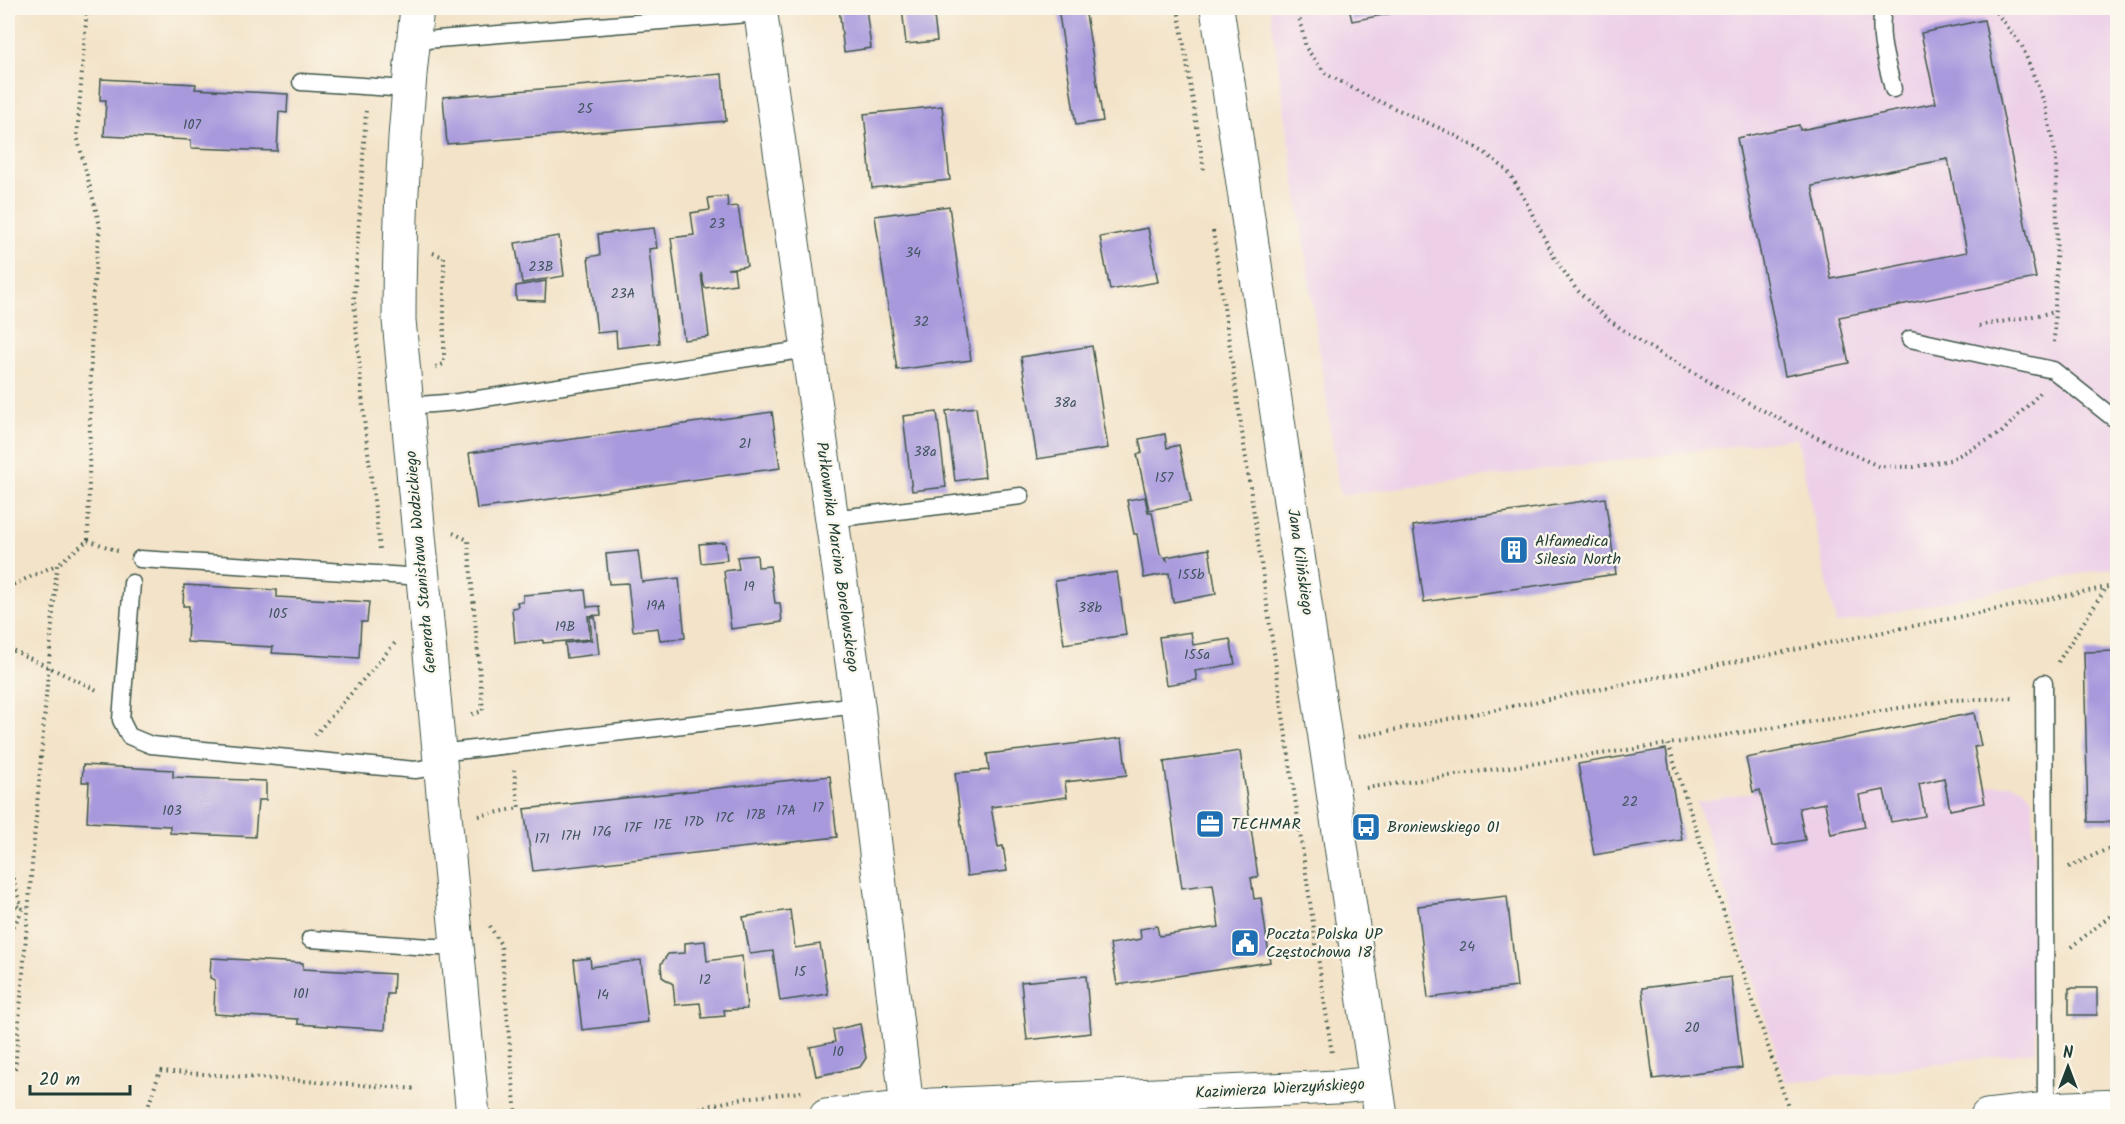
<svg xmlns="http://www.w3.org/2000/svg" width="2125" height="1124" font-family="Kalam,sans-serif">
	<rect width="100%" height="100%" fill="#fbf7ec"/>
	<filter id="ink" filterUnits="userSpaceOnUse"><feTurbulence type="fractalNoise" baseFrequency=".0167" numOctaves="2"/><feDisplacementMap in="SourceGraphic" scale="12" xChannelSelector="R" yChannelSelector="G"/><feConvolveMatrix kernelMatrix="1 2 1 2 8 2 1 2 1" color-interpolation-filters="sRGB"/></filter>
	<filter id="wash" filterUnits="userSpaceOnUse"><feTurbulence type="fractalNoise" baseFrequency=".008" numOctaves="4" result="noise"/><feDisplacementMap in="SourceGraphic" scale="24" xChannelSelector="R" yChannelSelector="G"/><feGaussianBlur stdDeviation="1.35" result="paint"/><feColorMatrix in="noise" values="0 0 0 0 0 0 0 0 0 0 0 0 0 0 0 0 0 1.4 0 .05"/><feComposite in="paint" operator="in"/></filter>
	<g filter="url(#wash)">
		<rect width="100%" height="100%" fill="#f3e3c8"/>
		<g fill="#edd0e8">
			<path d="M1270,8h847v558l-281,58 -39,-186 -457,57z"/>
			<path d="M1974,713l7,33 -7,1 8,40 28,-3 14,4 8,11 1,6 3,246 -250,32 -89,-281 56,-10 -7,-34z"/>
		</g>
		<g id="blocks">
			<g fill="#a899dd" fill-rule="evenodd">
				<path d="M839,8h27l5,40 -27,4z"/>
				<path d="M902,8h31l4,33 -31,3z"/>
				<path d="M1058,8h27l18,113 -27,4z"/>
				<path d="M1349,8h54l1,3 -52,10z"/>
				<path d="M1984,20l52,258 -197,39 10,46 -64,13 -48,-238 62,-13 1,5 136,-27 -15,-70zM1948,159l19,93 -136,27 -19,-93z"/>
				<path d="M722,74l4,47 -279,23 -4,-47z"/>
				<path d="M101,79l95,5 -1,5 93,5 -1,19 -8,-1 -2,39 -86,-3v-8l-87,-4 2,-36h-6z"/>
				<path d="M942,106l8,74 -78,8 -8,-74z"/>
				<path d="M727,196l1,11 10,-1 9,60 -20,3h7l2,15 -31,4 -4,-15 8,64 -25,3 -13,-102 23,-3 -3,-22 19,-3 -2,-12z"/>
				<path d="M949,206l22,154 -74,10 -22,-154z"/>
				<path d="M654,228l3,20 -8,1 10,94 -42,5 -1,-17 -19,2 -9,-76 12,-2 -2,-21z"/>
				<path d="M1148,228l10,54 -48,8 -10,-53z"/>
				<path d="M559,236l5,40 -42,7 -7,-40z"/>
				<path d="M546,281l-1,20 -29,-1v-14z"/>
				<path d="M1092,346l16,102 -71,11 -16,-102z"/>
				<path d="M976,407l9,70 -30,4 -9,-70z"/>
				<path d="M772,412l8,56 -303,41 -8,-56z"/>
				<path d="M937,412l9,75 -34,4 -9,-75z"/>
				<path d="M1165,434l2,14 12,-3 12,57 -42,8 -12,-56 5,-1 -3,-14z"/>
				<path d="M1145,497l3,15h4l8,42 7,6 -1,-3 43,-8 7,45 -43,8 -4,-29 -25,5 -7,-44h-3l-7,-34z"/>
				<path d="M1605,498l11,76 -192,28 -11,-76z"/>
				<path d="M725,542l2,18 -26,3 -2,-19z"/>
				<path d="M638,551l4,31 37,-4 6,60 -25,2 -2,-12 -25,3 -5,-48 -19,1 -3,-30z"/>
				<path d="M757,555l1,12 12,-1 5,37h5l2,19 -51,7 -7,-58 15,-2 -2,-12z"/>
				<path d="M1117,572l9,63 -62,9 -9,-63z"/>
				<path d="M184,585l93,5v7l92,5 -2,20h-6l-2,36 -87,-5 1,-6 -86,-5 2,-36h-6z"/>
				<path d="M585,590l2,17 13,-1 1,9 -13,1 2,23 -47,4v-3l-28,3 -3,-35 6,-1 -1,-5h6v-7z"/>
				<path d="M590,617h5l4,37 -32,4 -2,-15 27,-3z"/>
				<path d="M1191,632l2,13 37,-6 5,25 -40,7 2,9 -31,5 -7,-48z"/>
				<path d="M2118,651v171h-30l-4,-170z"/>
				<path d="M1974,713l7,33 -7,1 11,56 -35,7 -6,-32 -25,6 6,32 -34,6 -7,-32 -25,5 6,32 -34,7 -6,-31 -26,5 6,32 -33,6 -12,-56 -7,2 -7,-34z"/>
				<path d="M1122,738l5,37 -62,7 2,15 -76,10 7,40 5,-1 4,25 -40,5 -12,-103 34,-3 -2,-16z"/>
				<path d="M1666,749l16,91 -88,15 -16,-91z"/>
				<path d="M1240,751l18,126 -7,1 3,21 7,-1 9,64 -153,23 -7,-41 31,-5 -1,-10 17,-3 2,10 60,-9 -6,-43 -31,4 -18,-126z"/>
				<path d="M83,765l90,5v7l93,4v19h-8l-3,37 -85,-4v-7l-83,-4 2,-40h-7z"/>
				<path d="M830,776l7,61 -304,34 -9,-62z"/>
				<path d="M1507,896l10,91 -89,11 -10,-92z"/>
				<path d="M790,910l5,38 25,-4 8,50 -48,7 -7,-50 -23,3 -7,-37z"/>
				<path d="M705,941l2,20 35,-5 5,53 -23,1 1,6 -23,2 -2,-15 -25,2 -2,-21 -11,-7 -1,-13 7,-10 17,-1v-10z"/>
				<path d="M211,958l92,5v6l91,5 -1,20h-6l-2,36 -87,-6v-5l-84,-5 1,-34 -5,-2z"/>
				<path d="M590,958l1,9 50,-7 7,62 -66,8 -8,-70z"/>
				<path d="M1086,976l5,57 -64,7 -6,-58z"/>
				<path d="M1731,977l11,91 -89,11 -11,-91z"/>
				<rect x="2069" y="988" width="28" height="27"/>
				<path d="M860,1024l6,34 -6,9 -44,9 -6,-29 25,-5 -2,-12z"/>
			</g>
		</g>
	</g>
	<g filter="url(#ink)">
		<use href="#blocks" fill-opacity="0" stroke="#3f564a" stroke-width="1.5"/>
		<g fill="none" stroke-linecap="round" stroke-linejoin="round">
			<g stroke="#3f564a" stroke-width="19">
				<g id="service">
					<path d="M1883,8c-5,31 3,51 10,81"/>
					<path d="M413,41l347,-28"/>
					<path d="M301,82l107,7"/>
					<path d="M1910,339l143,31 59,47 6,3"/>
					<path d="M406,406l52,-4 350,-53"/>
					<path d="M832,519l189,-23"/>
					<path d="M140,559l283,18"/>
					<path d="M132,583l-11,137 8,16 22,9 264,25 25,-4"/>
					<path d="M2044,683l2,426"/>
					<path d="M439,753l419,-48"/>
					<path d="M310,939l120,8h27"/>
				</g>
			</g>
			<g stroke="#3f564a" stroke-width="35">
				<g id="minor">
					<path d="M417,8c-12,101 -18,210 -18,312l74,796"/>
					<path d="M760,8l98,697 49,402"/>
					<path d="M826,1116l107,-11 404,-18 39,-4"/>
					<path d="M1987,1116l59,-7 72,-3"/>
				</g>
			</g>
			<g stroke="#3f564a" stroke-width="35">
				<path id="tertiary" d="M1217,8l164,1108"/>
			</g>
			<g stroke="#3f564a" stroke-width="4" stroke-dasharray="1.5 4.5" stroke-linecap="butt">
				<path d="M1178,8l26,162"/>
				<path d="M1297,8l9,40 19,25 42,23 86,38 32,19 23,18 15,25 31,61 22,32 30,29 36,25 80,46 79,41 77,36 36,1 36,-7 51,-27 40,-41"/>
				<path d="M1993,8l29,38 23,58 11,53 1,71 -3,117"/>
				<path d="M366,111l-12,190 10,118 16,130"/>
				<path d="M1213,231l119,823"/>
				<path d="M433,253l11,4v107l-9,3"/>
				<path d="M1979,326l76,-14"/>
				<path d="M453,533l15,7 15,171 -14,4"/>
				<path d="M88,540l30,11"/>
				<path d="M8,587l48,-22"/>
				<path d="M8,648l91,43"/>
				<path d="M2058,662l48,-74"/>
				<path d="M315,735l80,-92"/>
				<path d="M1359,737l759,-152"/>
				<path d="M1366,788l302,-44"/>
				<path d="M479,816l40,-8 -5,-38"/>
				<path d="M8,861l14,48"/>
				<path d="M2069,867l49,-23"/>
				<path d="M8,898l13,11"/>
				<path d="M490,926l11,19 15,171"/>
				<path d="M8,937l15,-28"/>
				<path d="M2071,947l47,-37"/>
				<path d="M15,1069l42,-504 31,-25 4,-239 8,-75 -23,-90 10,-128"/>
				<path d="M145,1116l15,-45 258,18"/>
				<path d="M664,1116l80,-18 58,-6"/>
				<path d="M1791,1116l-123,-372 283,-44 65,-2"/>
			</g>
			<use href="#service" stroke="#fff" stroke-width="16"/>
			<use href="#minor" stroke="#fff" stroke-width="33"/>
			<use href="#tertiary" stroke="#fff" stroke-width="33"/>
		</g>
	</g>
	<defs>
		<g id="building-square" transform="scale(1.5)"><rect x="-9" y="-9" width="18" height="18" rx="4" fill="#1f6fb2" stroke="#fbf7ec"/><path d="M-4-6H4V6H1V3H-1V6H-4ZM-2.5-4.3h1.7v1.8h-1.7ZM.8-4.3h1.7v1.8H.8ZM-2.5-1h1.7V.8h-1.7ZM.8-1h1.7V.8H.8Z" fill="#fff"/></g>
		<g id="office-square" transform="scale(1.5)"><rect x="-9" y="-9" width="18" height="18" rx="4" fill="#1f6fb2" stroke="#fbf7ec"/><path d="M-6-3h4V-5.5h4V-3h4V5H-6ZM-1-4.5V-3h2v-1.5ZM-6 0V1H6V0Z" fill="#fff"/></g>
		<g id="bus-square" transform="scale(1.5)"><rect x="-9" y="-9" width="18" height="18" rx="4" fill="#1f6fb2" stroke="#fbf7ec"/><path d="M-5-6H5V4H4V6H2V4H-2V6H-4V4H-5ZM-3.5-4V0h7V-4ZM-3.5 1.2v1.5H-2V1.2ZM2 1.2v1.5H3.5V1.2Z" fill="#fff"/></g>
		<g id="civic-square" transform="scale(1.5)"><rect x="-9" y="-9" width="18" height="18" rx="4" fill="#1f6fb2" stroke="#fbf7ec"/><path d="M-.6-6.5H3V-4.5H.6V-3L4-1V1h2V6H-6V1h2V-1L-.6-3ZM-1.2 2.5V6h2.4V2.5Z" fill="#fff"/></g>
	</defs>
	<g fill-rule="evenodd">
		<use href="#building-square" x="1514" y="550"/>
		<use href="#office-square" x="1210" y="824"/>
		<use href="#bus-square" x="1366" y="827"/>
		<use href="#civic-square" x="1245" y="943"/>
	</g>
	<g text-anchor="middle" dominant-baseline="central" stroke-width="4.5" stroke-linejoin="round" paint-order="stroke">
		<g font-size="14" fill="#41545e">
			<text x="585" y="109">25</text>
			<text x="192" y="125">107</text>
			<text x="717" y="224">23</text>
			<text x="913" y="253">34</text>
			<text x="541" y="267">23B</text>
			<text x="623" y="294">23A</text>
			<text x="921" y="322">32</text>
			<text x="1065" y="403">38a</text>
			<text x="745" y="444">21</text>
			<text x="925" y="452">38a</text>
			<text x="1164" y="478">157</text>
			<text x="1191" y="575">155b</text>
			<text x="749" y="587">19</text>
			<text x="656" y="606">19A</text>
			<text x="1090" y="608">38b</text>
			<text x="278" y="614">105</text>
			<text x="565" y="627">19B</text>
			<text x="1197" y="655">155a</text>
			<text x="1630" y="802">22</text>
			<text x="818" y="808">17</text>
			<text x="172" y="811">103</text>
			<text x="786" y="811">17A</text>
			<text x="756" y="815">17B</text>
			<text x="725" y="818">17C</text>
			<text x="694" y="822">17D</text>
			<text x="663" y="825">17E</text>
			<text x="633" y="828">17F</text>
			<text x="602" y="832">17G</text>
			<text x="571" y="836">17H</text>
			<text x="542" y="839">17I</text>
			<text x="1467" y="947">24</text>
			<text x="800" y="972">15</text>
			<text x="705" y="980">12</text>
			<text x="301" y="994">101</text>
			<text x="603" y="995">14</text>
			<text x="1692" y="1028">20</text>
			<text x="838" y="1052">10</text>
		</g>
		<g font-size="16" fill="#1f3d34" stroke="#fbf7ec" text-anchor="start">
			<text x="1535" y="541">Alfamedica<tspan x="1535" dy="18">Silesia North</tspan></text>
			<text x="1231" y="824">TECHMAR</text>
			<text x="1387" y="827">Broniewskiego 01</text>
			<text x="1266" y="934">Poczta Polska UP<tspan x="1266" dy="18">Częstochowa 18</tspan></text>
		</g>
		<g font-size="16" fill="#1f3d34" stroke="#fbf7ec">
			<text transform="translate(837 557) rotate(82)">Pułkownika Marcina Borelowskiego</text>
			<text transform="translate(421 562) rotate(-95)">Generała Stanisława Wodzickiego</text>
			<text transform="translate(1300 562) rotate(82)">Jana Kilińskiego</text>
			<text transform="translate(1280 1089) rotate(-3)">Kazimierza Wierzyńskiego</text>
		</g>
	</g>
	<rect width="2125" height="1124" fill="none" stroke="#fbf7ec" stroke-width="30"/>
	<g transform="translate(2068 1067)" stroke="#fbf7ec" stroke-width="4.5" paint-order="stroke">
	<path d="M0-4.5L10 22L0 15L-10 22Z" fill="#1f3d34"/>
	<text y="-9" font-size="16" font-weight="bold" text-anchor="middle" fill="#1f3d34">N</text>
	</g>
	<path d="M30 1085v9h100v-9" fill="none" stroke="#1f3d34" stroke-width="3"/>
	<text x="39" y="1085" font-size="18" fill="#1f3d34" stroke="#fbf7ec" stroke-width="4.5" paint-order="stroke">20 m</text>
</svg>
